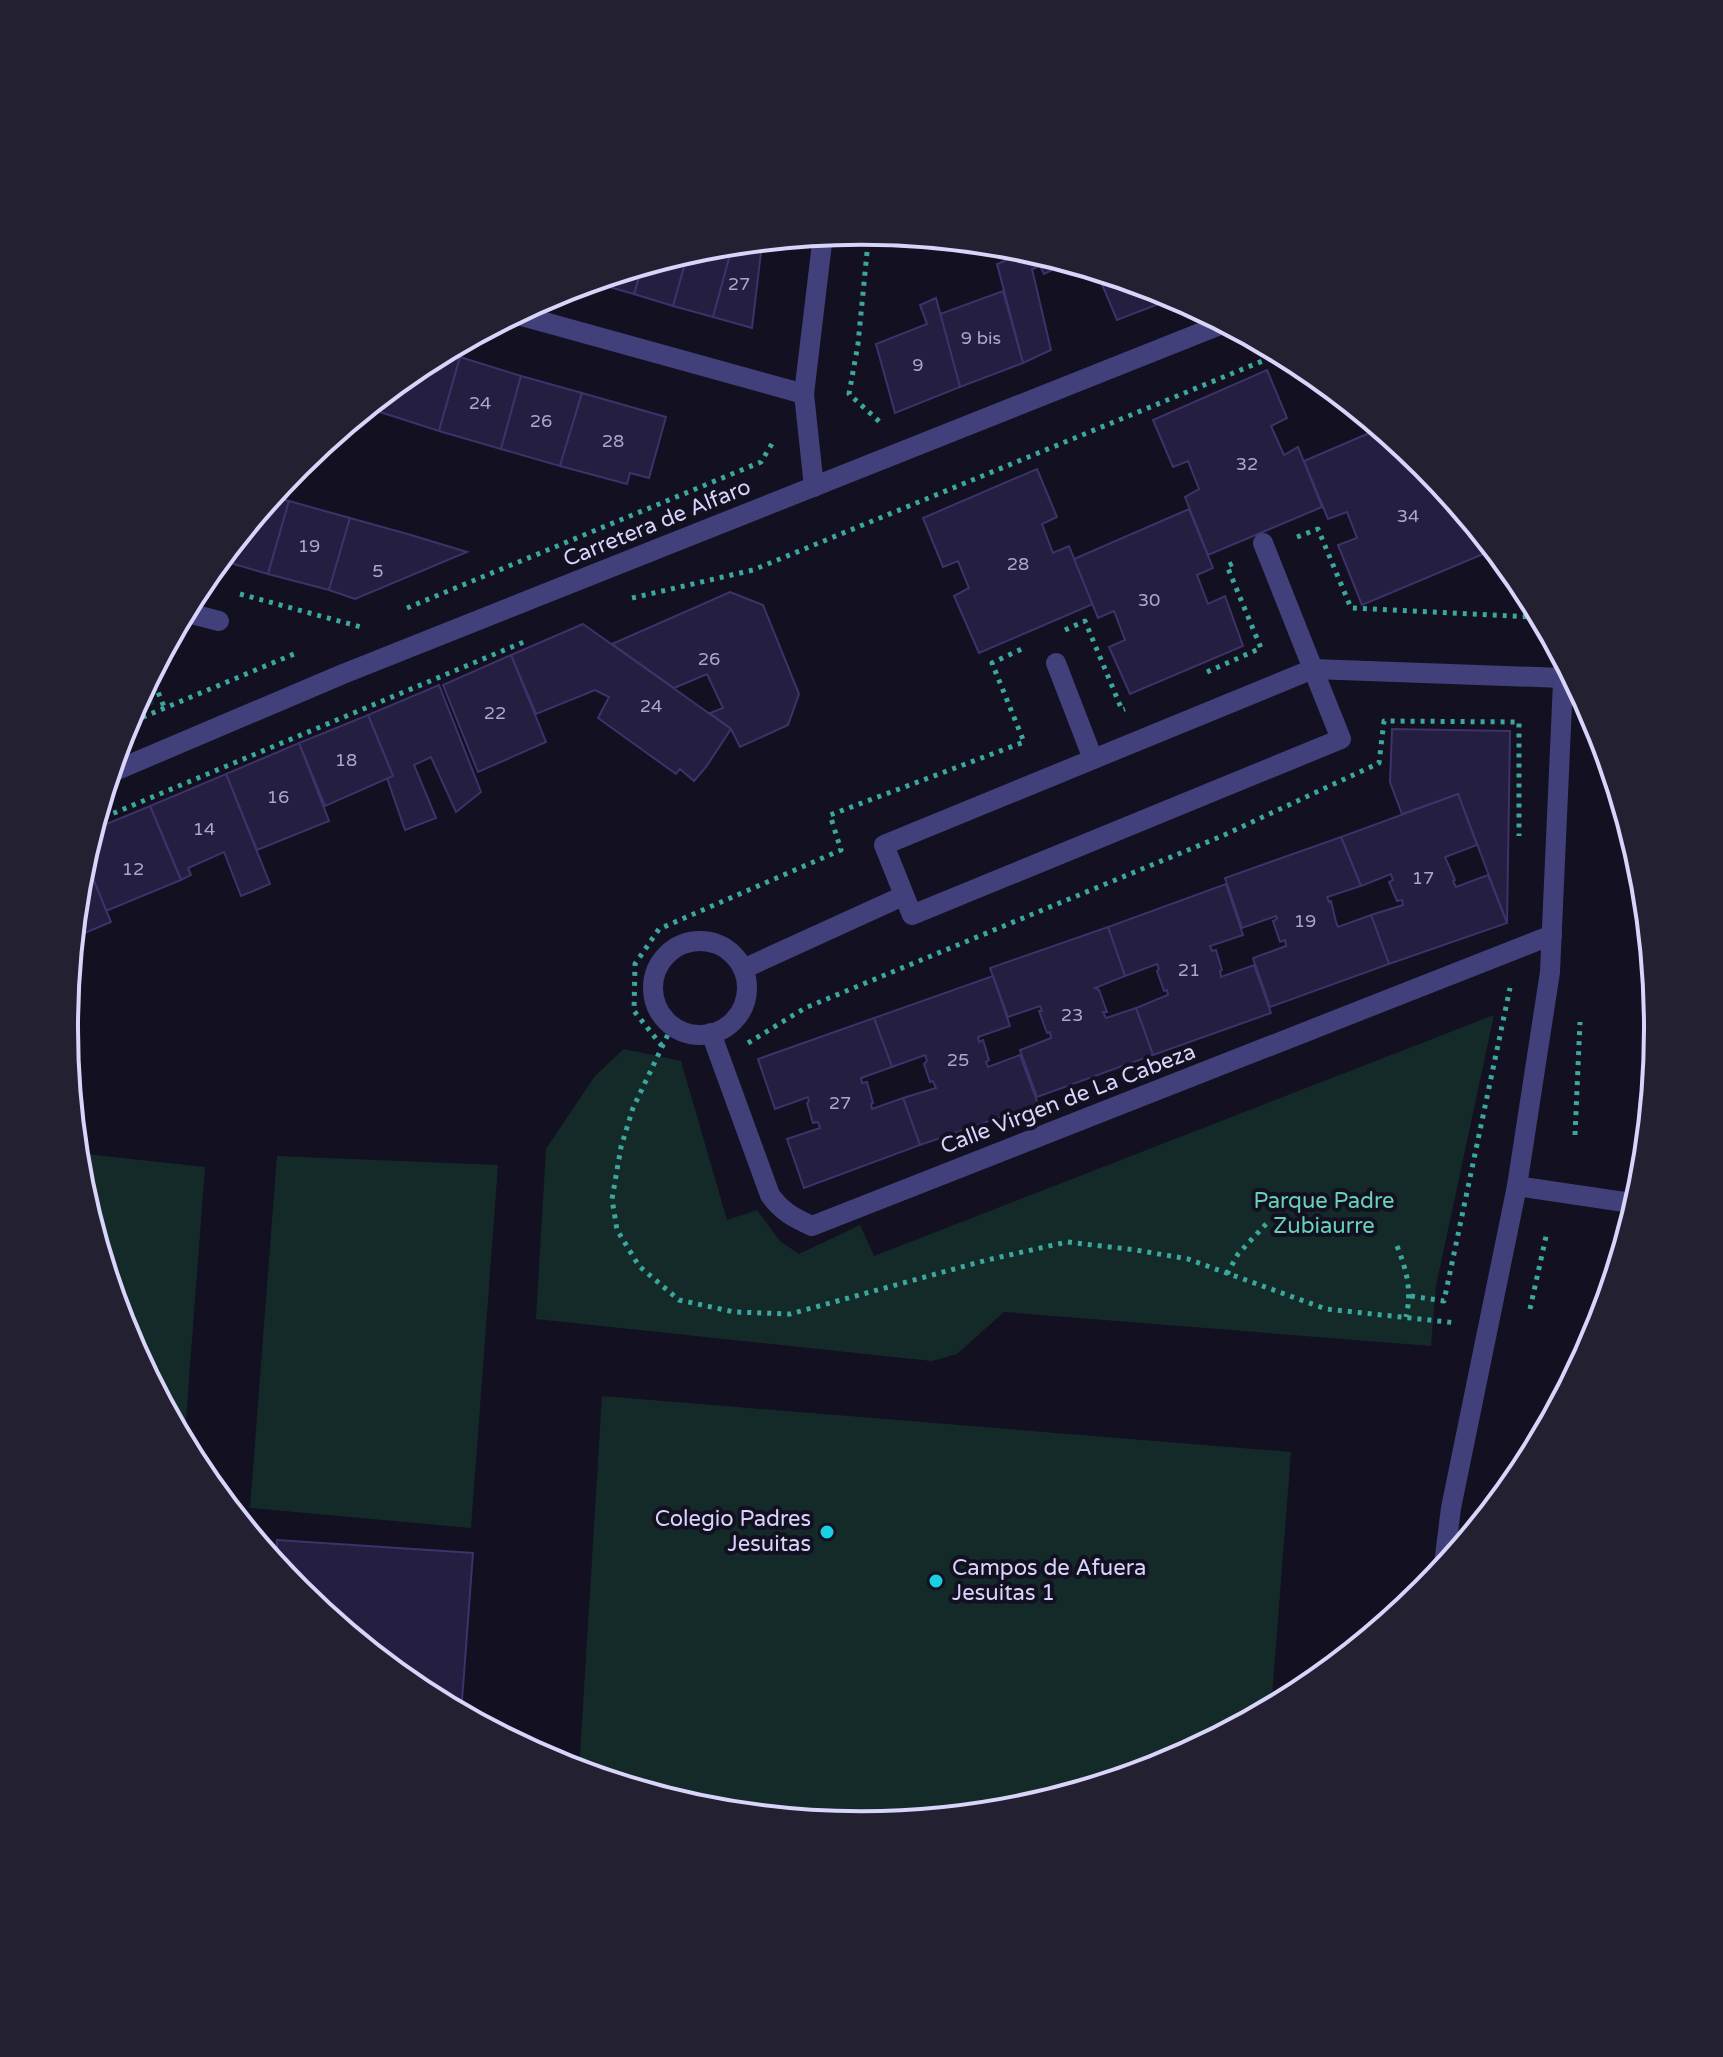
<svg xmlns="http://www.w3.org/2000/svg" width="1723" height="2057" font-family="'Varela Round',sans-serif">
	<rect width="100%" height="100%" fill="#131021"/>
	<g fill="#142a29">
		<path d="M146,683l8,21 -24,10z"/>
		<path d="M1494,1015l-58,271 -5,60 -427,-34 -47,42 -25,7 -396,-42 10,-170 49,-73 29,-27 57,12 46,159 30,-10 23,31 19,13 61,-29 14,31z"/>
		<path d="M76,1153l129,14 -21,278 -59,-112 -46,-149z"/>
		<path d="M277,1156l221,9 -27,363 -221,-20z"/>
		<path d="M602,1396l689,56 -20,257 -105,56 -149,46 -156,15 -156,-15 -126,-39z"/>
	</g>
	<g fill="#241e40" stroke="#3d3269" stroke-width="2">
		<path d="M733,244l-20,73 -40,-11 15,-54 18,-6z"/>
		<path d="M733,244l28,8 -9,76 -39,-11z"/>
		<path d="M1030,250l39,12 -25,12 -4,-8 -8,3 19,81 -28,13 -26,-99z"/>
		<path d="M688,252l-15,54 -39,-12 8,-28z"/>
		<path d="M642,266l-8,28 -39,-11 1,-3z"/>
		<path d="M1096,270l71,22 10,5 -60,23z"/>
		<path d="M1003,291l20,72 -63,24 -20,-73z"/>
		<path d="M936,298l24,89 -65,26 -19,-69 51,-20 -7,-19z"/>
		<path d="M443,352l17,5 -21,74 -59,-19 5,-19 34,-28z"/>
		<path d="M460,357l61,19 -20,73 -62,-18z"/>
		<path d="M1267,370l20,48 -16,8 13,29 14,-8 24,60 -114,48 -23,-58 14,-8 -11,-28 -15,6 -20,-47z"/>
		<path d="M521,376l61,17 -22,73 -59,-17z"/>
		<path d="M385,393l-5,19 -14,-4z"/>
		<path d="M582,393l84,24 -17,61 -19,-5 -3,11 -67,-18z"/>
		<path d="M1381,428l45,37 11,13 8,21 7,-2 27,32 9,23 -126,53 -24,-60 19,-7 -10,-26 -19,7 -24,-58z"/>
		<path d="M1037,469l20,48 -15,7 11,29 16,-7 24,58 -114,49 -25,-57 15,-8 -11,-27 -15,6 -20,-49z"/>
		<path d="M272,496l17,5 -21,73 -48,-14z"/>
		<path d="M289,501l61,17 -21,72 -61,-16z"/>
		<path d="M1189,509l24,59 -16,7 11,29 17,-8 18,50 -113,48 -21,-47 16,-7 -11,-29 -16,7 -24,-59z"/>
		<path d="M350,518l61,17 56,17 -112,47 -26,-9z"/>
		<path d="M730,592l33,13 36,89 -11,31 -48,22 -9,-18 -21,-16 13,-5 -16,-34 -33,14 -62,-44z"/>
		<path d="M583,624l148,105 -25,38 -12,14 -14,-12 -4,5 -78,-56 11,-21 -14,-7 -59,24 -25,-59z"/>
		<path d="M511,655l35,87 -68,30 -35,-87z"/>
		<path d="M439,685l42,107 -25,20 -25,-55 -17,8 22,53 -31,12 -18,-52 6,-2 -25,-61z"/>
		<path d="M368,715l25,61 -68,30 -26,-63z"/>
		<path d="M1392,729l118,2 -3,192 -49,-129 -56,20 -12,-32z"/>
		<path d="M299,743l30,78 -72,29 -31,-76z"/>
		<path d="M226,774l44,110 -29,12 -17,-44 -36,16 3,7 -10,5 -31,-74z"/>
		<path d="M1458,794l19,51 -32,12 10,23 -2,1 3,6 32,-12 19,48 -118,41 -18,-49 32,-10 -1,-5 -5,1 -8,-19 4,-2 -2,-6 -30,12 -20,-49z"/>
		<path d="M150,806l31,74 -75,31 -22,-54 8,-27z"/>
		<path d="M1341,837l20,49 -34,11 2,5 2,-1 5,21 2,5 33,-12 18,49 -119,43 -17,-49 33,-12 -1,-6 -5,2 -7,-21 4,-2 -1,-3 -34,12 -17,-50z"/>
		<path d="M84,857l27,65 -38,16 6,-66z"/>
		<path d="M1226,884l17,51 -33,11 2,5 4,-1 6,20 -2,1 1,6 33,-12 17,48 -118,42 -17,-47 32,-13 -1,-5 -3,1 -7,-20 2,-2 -2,-5 -32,12 -17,-49z"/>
		<path d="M1108,927l17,49 -30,12 4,2 8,22h-4l3,6 30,-10 17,47 -116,42 -17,-47 31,-12 -1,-6 -3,1 -8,-22h3l-2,-5 -32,11 -18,-49z"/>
		<path d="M993,976l17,50 -32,11 1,5 4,-2 6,20 -3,2 2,5 32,-12 18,49 -118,41 -17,-47 33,-10 -3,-7 -3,1 -6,-18 3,-3 -2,-6 -33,12 -18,-49z"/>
		<path d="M874,1018l18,49 -31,11 1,5 5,-1 6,21 -2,1 1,5 31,-11 17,47 -116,43 -17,-49 33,-11 -2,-6 -5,1 -6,-20 2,-2 -1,-4 -33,12 -17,-50z"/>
		<path d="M277,1540l196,13 -12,161 -43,-23 -121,-99 -23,-29h2z"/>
	</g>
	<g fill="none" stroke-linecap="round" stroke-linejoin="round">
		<g stroke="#3ba79f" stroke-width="5" stroke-dasharray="4 6" stroke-linecap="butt">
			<path d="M869,232l-11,112 -9,50 33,30"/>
			<path d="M1297,537l21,-8 33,79 182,9 -1,-18"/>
			<path d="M240,594l121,33"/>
			<path d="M632,598l121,-28 529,-217"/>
			<path d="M407,608l354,-146 12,-20"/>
			<path d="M1065,630l20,-9 37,89 3,-1"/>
			<path d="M1207,672l54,-24 -34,-82 9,-4"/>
			<path d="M151,674l13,33"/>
			<path d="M124,725l170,-71"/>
			<path d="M95,821l431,-180"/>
			<path d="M672,1026l-39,82 -12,39 -9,52 5,31 22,36 40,34 55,12 56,2 197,-54 80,-18 69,8 52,9 138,50 131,14"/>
			<path d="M748,1043l57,-35 417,-172 157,-73 5,-42 135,1v114"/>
			<path d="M662,1046l-28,-35 1,-47 24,-35 182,-79 -11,-35 194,-73 -32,-79 34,-16"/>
			<path d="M1575,1135l5,-113"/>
			<path d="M1397,1246c10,25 15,45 9,71"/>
			<path d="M1227,1274l11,-20 29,-31"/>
			<path d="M1411,1296l33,5 66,-313"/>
			<path d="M1530,1309l17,-77"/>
			<path d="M1408,1607l4,-22"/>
		</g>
		<g stroke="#41407b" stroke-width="20">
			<path d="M515,314l289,80"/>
			<path d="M814,487l-10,-93 19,-159"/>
			<path d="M1263,543l50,126 250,9"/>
			<path d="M184,612l35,9"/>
			<path d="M1056,663l37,96"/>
			<path d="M1313,669l28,70 -429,176 -28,-70z"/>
			<path d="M110,773l233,-99 882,-351"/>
			<circle cx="700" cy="988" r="47"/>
			<path d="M743,969l160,-73"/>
			<path d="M711,1033l59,162c11,16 24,23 42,31l740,-291"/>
			<path d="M1517,1186l121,18"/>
			<path d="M1443,1572l8,-64 66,-322 33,-214 14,-312"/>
		</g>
	</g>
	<g fill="#19d0e2" stroke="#131021" stroke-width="3">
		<circle cx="827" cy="1532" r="8"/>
		<circle cx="936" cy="1581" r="8"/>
	</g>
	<g text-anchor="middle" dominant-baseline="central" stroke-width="8" stroke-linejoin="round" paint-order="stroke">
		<g font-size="18" fill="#aba6cc">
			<text x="739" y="284">27</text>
			<text x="981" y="338">9 bis</text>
			<text x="918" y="365">9</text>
			<text x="480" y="403">24</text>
			<text x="541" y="421">26</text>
			<text x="613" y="441">28</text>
			<text x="1247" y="464">32</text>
			<text x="1408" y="516">34</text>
			<text x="309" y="546">19</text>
			<text x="1018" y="564">28</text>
			<text x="378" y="571">5</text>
			<text x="1149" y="600">30</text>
			<text x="709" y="659">26</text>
			<text x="651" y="706">24</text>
			<text x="495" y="713">22</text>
			<text x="346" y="760">18</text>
			<text x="278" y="797">16</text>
			<text x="204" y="829">14</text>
			<text x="133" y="869">12</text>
			<text x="1423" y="878">17</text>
			<text x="1305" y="921">19</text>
			<text x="1189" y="970">21</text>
			<text x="1072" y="1015">23</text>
			<text x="958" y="1060">25</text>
			<text x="840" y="1103">27</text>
		</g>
		<g font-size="22" fill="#d8d4fa" stroke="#131021">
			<text transform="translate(657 523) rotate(-22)">Carretera de Alfaro</text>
			<text transform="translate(1068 1099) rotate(-21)">Calle Virgen de La Cabeza</text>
		</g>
		<g font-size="22" fill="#68d2b6" stroke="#131021">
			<text x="1324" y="1201">Parque Padre<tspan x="1324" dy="25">Zubiaurre</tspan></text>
		</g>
		<g font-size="22" fill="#d8d4fa" stroke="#131021" text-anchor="end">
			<text x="811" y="1519">Colegio Padres<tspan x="811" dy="25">Jesuitas</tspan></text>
			<text x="952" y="1568" text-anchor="start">Campos de Afuera<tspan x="952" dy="25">Jesuitas 1</tspan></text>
		</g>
	</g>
	<path d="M0 0H1723V2057H0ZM78 1028a783 783 0 1 1 1566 0a783 783 0 1 1-1566 0Z" fill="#232032" fill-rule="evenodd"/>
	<path fill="none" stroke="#d8d4fa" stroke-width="4" d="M78 1028a783 783 0 1 1 1566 0a783 783 0 1 1-1566 0Z"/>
</svg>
